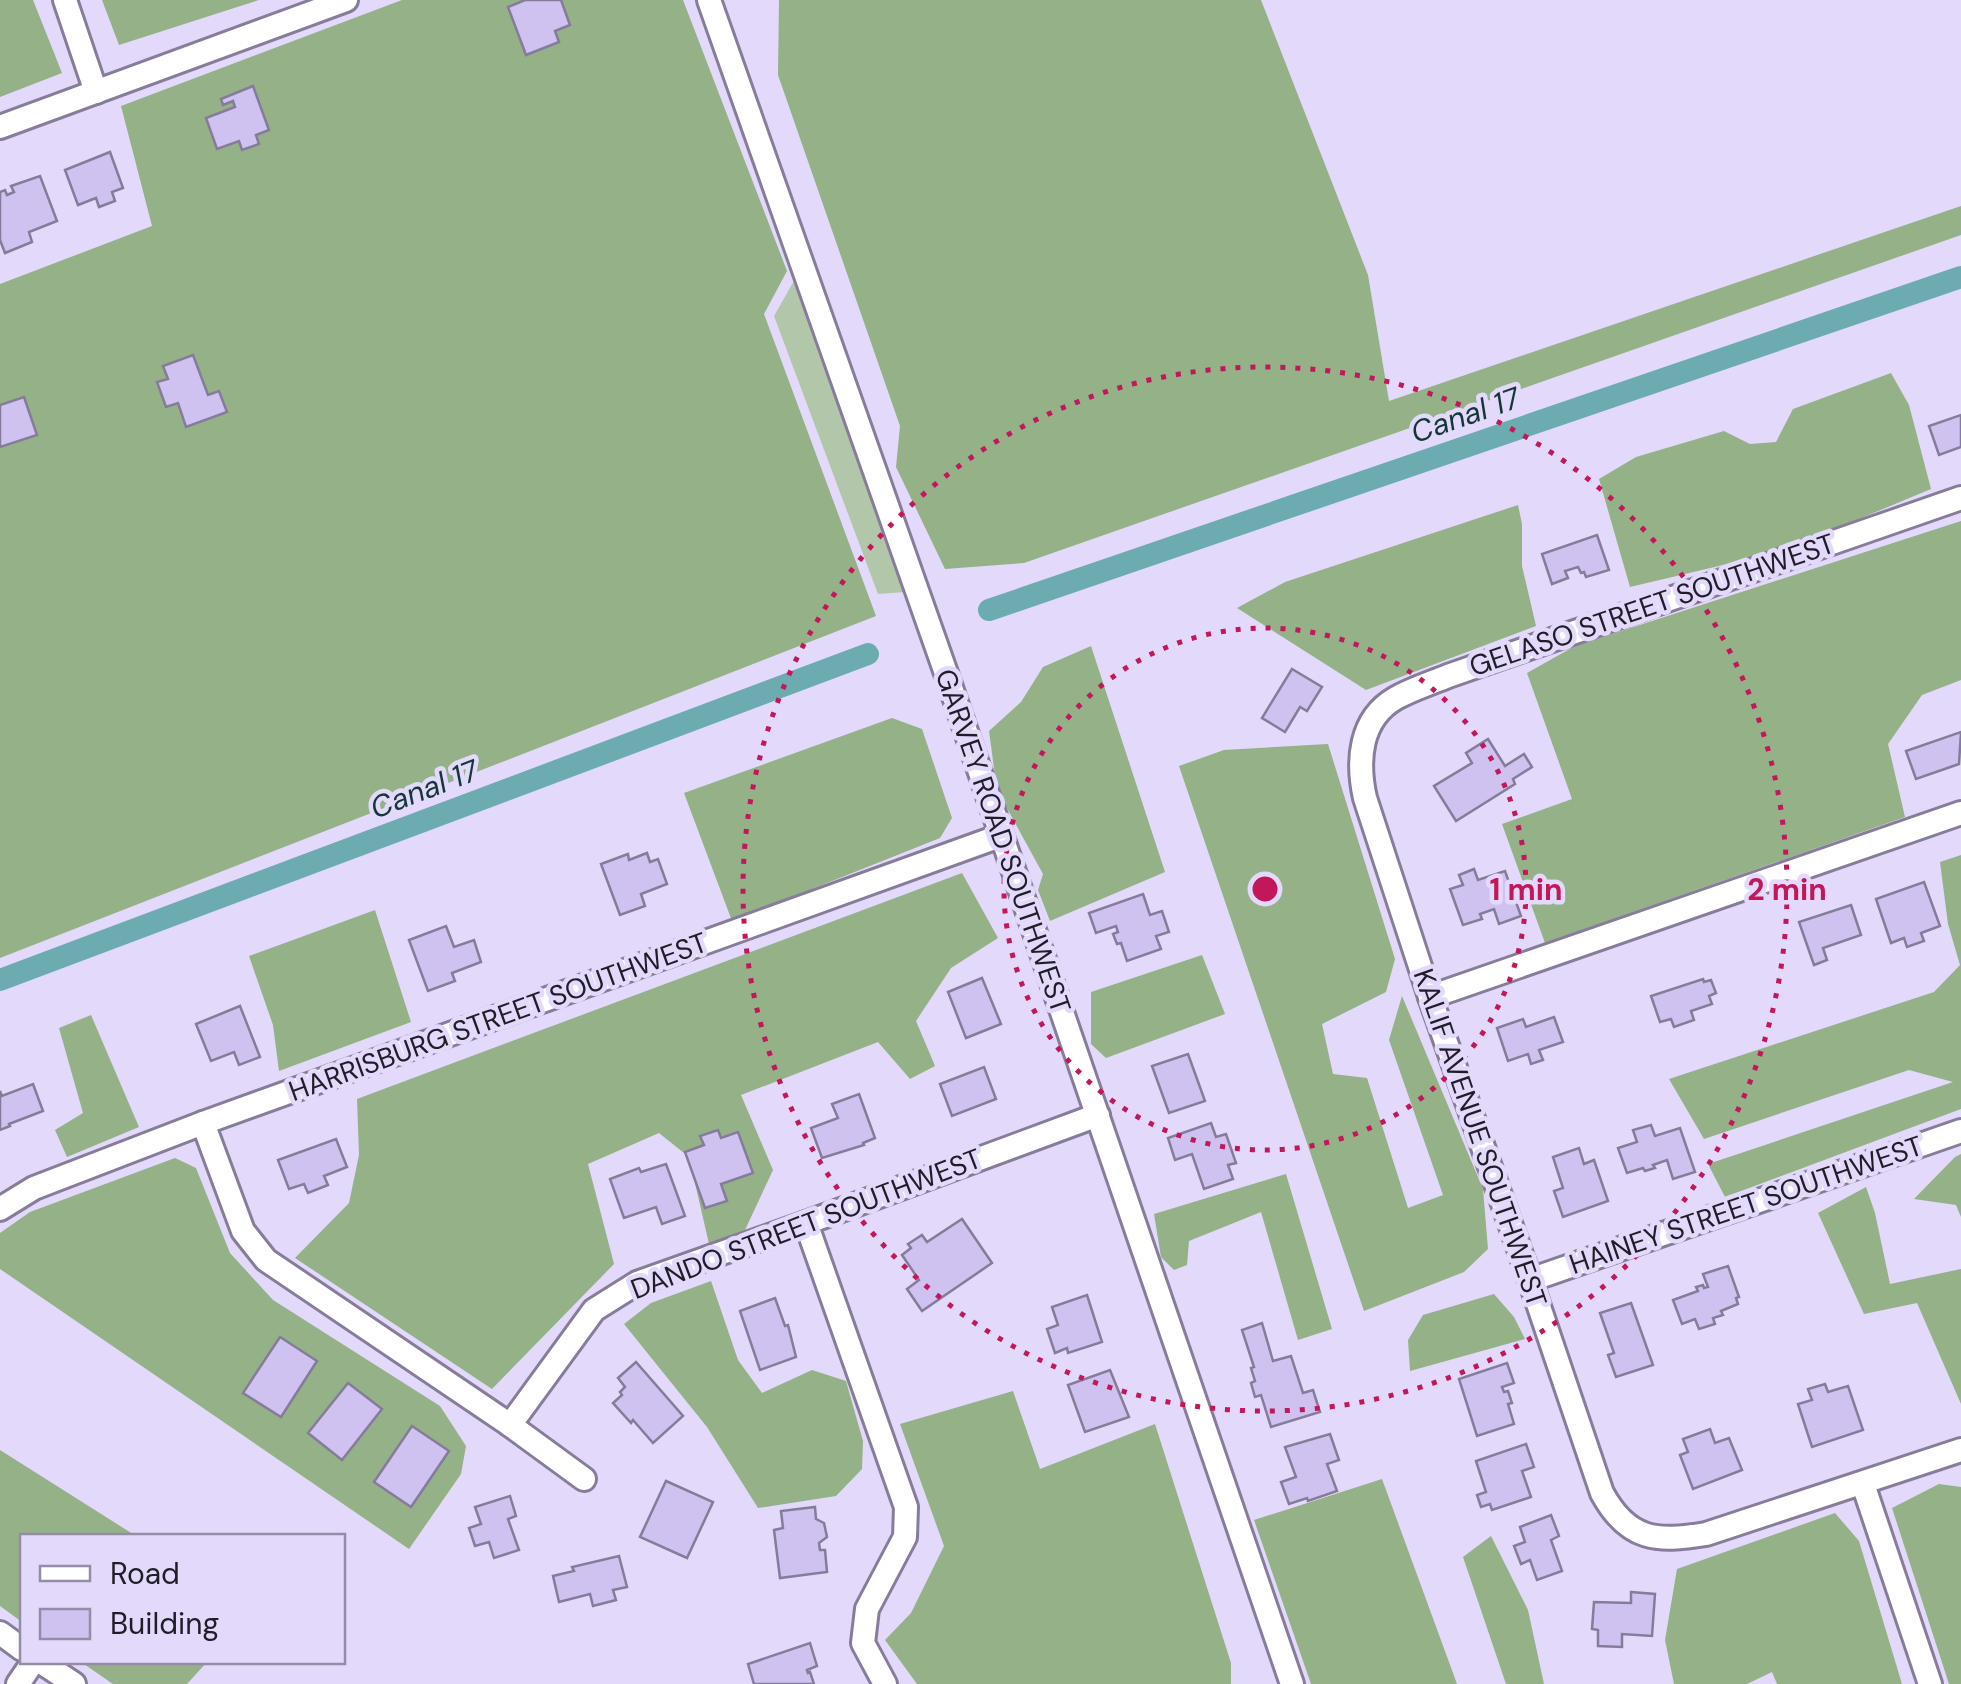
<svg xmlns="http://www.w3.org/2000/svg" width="1961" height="1684" font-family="'DM Sans',sans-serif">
	<rect width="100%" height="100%" fill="#e3d9fa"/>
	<path fill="#b2c7a9" d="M795,279l110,313 -27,2 -104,-278z"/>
	<g fill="#94b188">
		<path d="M0,0h33l29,73 -62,24z"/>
		<path d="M102,0h157l-140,45z"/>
		<path d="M402,0h281l104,271 -23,43 112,302 -876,342v-674l152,-58 -31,-120z"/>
		<path d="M779,0h482l107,275 21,126 572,-195v29l-937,328 -79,6 -49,-102 4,-41 -122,-351z"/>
		<path d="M1891,373l18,32 22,84 -149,62 -152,36 -31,-108 37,-22 88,-26 26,13 26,-2 17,-33z"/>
		<path d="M1518,505l4,19v42l14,60 -170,64 -129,-82 48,-26z"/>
		<path d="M1961,521v159l-39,15 -34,49 17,73 -360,126 -43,-119 70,-25 -45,-126 48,-27z"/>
		<path d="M1091,646l74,226 -115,49 -12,-31 5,-16 -46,-84 -8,-59 32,-29 22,-35z"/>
		<path d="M892,718l30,11 30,89 -12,20 -208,83 -48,-128z"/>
		<path d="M1328,744l67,215 -9,33 -64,32 11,50 34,4 41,130 35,-13 -54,-155 13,-44 81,193 5,60 -24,23 -100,39 -185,-545 45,-16z"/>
		<path d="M1961,855v254l-236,88 -17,-33 245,-82 -44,-12 -205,69 -35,-60 265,-87 26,-27 -12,-41 -8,-62z"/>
		<path d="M962,873l36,65 -47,30 -35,53 19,45 -25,13 -32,-37 -137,53 32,75 -28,60 -36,14 -20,-87 -30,-24 -71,31 26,100 -122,125 -197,-131 54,-55 10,-48 -2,-56z"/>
		<path d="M375,910l36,112 -132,49 -6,-46 -24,-69z"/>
		<path d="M1202,955l23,59 -119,44 -15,-14v-52z"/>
		<path d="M91,1015l48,112 -72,30 -12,-27 28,-17 -24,-85z"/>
		<path d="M1961,1154v63l-5,-12 -42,-6 41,-42z"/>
		<path d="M175,1158l21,10 34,85 43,47 167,106 26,40 -5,28 -52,75 -409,-280v-36l30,-21z"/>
		<path d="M1286,1174l46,155 -34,11 -37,-128 -72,29 -2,24 -13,5 -13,-13 -7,-43z"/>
		<path d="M1866,1187l9,26 15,71 71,-15v135l-44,-101 -53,11 -46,-101z"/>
		<path d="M711,1281l27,79 24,33 50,-23 34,11 17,60 -1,28 -26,27 -78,12 -51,-81 -83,-103 27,-21z"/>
		<path d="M1494,1294l20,23 11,22 -115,32 -2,-31 15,-25z"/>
		<path d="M1013,1391l27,78 115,-45 76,239v21h-314l-32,-44 26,-27 33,-67 -44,-122z"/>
		<path d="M0,1450l136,86h-114v86l-22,-16z"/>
		<path d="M1382,1479l75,205h-146l-57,-164z"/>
		<path d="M1939,1484l22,3v197h-12l-57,-176z"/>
		<path d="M1835,1513l24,28 43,143h-125l-5,-12 -25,12h-73l-9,-44 12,-71z"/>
		<path d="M1491,1536l37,74 16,74h-38l-43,-127z"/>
		<path d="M81,1662h126l-20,22h-74z"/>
	</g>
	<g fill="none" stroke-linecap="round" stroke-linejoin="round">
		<g stroke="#6cacb1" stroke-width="22">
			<path d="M989,610l972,-333"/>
			<path d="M0,980l868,-326"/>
		</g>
	</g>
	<g fill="#cfc1f0" stroke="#857c9a" stroke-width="2.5">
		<path d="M525,0h36l9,25 -15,6 4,11 -33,13 -18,-48z"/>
		<path d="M253,86l16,44 -13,5 3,9 -17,6 -3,-9 -22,8 -11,-31 29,-11 -2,-6 -10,4 -2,-6z"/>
		<path d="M110,152l13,36 -11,4 3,9 -16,6 -3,-9 -18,7 -13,-35z"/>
		<path d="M40,176l17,45 -28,11 3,10 -27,11 -5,-13v-48l5,-2 2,5 7,-3 -3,-6z"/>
		<path d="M193,355l15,40 11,-4 8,21 -41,15 -8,-24 -12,4 -9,-25 11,-3 -5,-13z"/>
		<path d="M24,397l13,38 -37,12v-42z"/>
		<path d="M1961,415v32l-22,8 -10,-29z"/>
		<path d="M1597,535l12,35 -23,7 -2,-5 -3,1 -3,-6 -13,4 3,7 -16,6 -10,-30z"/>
		<path d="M1292,669l30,18 -15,24 -7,-4 -15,25 -23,-14z"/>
		<path d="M1961,732l-2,32 -43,15 -10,-28z"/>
		<path d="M1488,739l17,27 19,-12 8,13 -19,12 2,5 -59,37 -22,-35 38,-23 -6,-10z"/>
		<path d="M647,853l3,9 8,-3 9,25 -26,10 4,12 -25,9 -19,-51 27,-10 1,6z"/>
		<path d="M1474,869l4,11 27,-9 16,45 -22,8 -5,-15 -14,5 2,5 -19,6 -13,-36 13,-4 -4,-10z"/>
		<path d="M1924,882l16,44 -19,7 3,8 -17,6 -3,-9 -13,5 -15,-44z"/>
		<path d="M1143,894l7,21 12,-4 7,21 -13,4 5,13 -34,12 -6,-18 -4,1 -4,-10 5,-2 -2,-6 -20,7 -7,-20z"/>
		<path d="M1851,905l10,30 -38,13 4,12 -13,5 -15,-43z"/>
		<path d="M446,926l8,21 20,-7 7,22 -29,11 3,8 -27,10 -19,-51z"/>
		<path d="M982,978l19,46 -35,14 -18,-46z"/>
		<path d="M1703,979l1,3 7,-2 5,13 -7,3 3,8 -21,7 3,9 -20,7 -3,-8 -11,3 -9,-26z"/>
		<path d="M240,1006l20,51 -21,8 -5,-13 -23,9 -15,-37z"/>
		<path d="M1554,1017l9,25 -24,8 4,10 -12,4 -3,-10 -20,7 -11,-33 26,-9 3,8z"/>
		<path d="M1188,1054l17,47 -36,12 -17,-47z"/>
		<path d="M984,1067l12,32 -44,17 -12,-32z"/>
		<path d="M33,1084l10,27 -34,13 1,2 -10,4v-39l2,5z"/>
		<path d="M859,1094l16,44 -12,5 1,2 -42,13 -11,-30 27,-10 -6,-14z"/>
		<path d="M1211,1123l5,14 10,-3 10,29 -8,2 5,14 -29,10 -12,-35 -17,6 -7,-22z"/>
		<path d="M1651,1125l4,11 25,-8 15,44 -22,7 -6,-19 -14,5 2,3 -10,3 -2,-3 -16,5 -9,-25 19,-6 -4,-12z"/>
		<path d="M718,1130l3,8 17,-6 15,41 -32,11 6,17 -22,7 -20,-56 19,-7 -4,-9z"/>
		<path d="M336,1139l11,28 -23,9 4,9 -20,8 -4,-9 -15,5 -11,-29z"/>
		<path d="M1579,1148l5,16 10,-4 14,41 -45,16 -9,-26 9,-3 -10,-31z"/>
		<path d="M666,1164l19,52 -23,8 -6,-17 -32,11 -14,-39 29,-11 2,4z"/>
		<path d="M962,1219l30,44 -70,48 -15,-22 12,-9 -17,-25 9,-7 -3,-4 14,-9 5,7z"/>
		<path d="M1728,1266l11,31 -3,1 2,6 -17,7 2,4 -10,3 2,6 -16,5 -4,-10 -13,5 -9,-24 25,-9 -2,-4 7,-2 1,3 4,-1 -5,-13z"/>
		<path d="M1087,1295l15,47 -34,11 -1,-5 -12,5 -8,-24 11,-4 -6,-18z"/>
		<path d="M775,1298l10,28 3,-1 8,32 -36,13 -20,-59z"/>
		<path d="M1631,1303l22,62 -37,12 -8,-22 6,-2 -14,-40z"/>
		<path d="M1262,1323l11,38 18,-5 12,37 10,-3 7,22 -49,15 -10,-32 -6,2 -4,-14 4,-2 -4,-13 3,-1 -12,-37z"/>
		<path d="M280,1337l37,24 -36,56 -38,-24z"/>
		<path d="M636,1362l47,54 -30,27 -20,-23 -2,3 -18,-20 9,-8 -2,-3 5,-5 -7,-9z"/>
		<path d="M1507,1363l7,20 -12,4 2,5 4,-1 4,12 -4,1 6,20 -37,12 -18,-57z"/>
		<path d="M1110,1370l19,47 -44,15 -17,-47z"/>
		<path d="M348,1383l34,26 -40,51 -34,-27z"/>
		<path d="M1825,1384l3,8 20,-6 15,44 -51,17 -14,-43 14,-4 -4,-11z"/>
		<path d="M412,1426l37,25 -38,56 -37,-25z"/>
		<path d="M1710,1429l5,14 14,-5 13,32 -49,19 -13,-34 8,-3 -5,-13z"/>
		<path d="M1330,1434l9,26 -12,4 10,27 -29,10 -1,-3 -18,6 -8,-22 15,-5 -11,-30z"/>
		<path d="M1526,1444l8,23 -12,4 9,26 -39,13 -2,-6 -9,3 -4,-12 9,-3 -10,-31z"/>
		<path d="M666,1481l47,21 -26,56 -47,-21z"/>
		<path d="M510,1496l6,20 -8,3 11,31 -25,8 -5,-16 -14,4 -6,-18 12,-4 -6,-17z"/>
		<path d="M815,1507l1,12 8,4 3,14 -8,6 1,7h5l2,22 -47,6 -6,-48 9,-2 -2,-17z"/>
		<path d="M1551,1515l8,21 -8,4 11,31 -25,9 -7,-20 -9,4 -7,-18 11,-4 -5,-15z"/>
		<path d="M619,1556l8,31 -14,3 3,10 -23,6 -3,-12 -31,8 -6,-26 21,-5 -2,-4z"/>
		<path d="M1631,1592l24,2 -3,42 -30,-2v13l-24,-1v-16l-6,-1 2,-27 37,1z"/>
		<path d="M810,1643l7,23 -10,4 1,3 2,-1 4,12h-60l-6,-20z"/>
	</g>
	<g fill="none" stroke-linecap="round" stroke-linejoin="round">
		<g stroke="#877d9b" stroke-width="28">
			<g id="street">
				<path d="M65,0l31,92"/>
				<path d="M709,0l238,676 345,1008"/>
				<path d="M0,127l346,-127"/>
				<path d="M1961,498l-513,178c-17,7 -36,13 -52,22 -37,21 -39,64 -31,100l65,199 100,283 72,213c26,48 55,49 104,41l255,-84"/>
				<path d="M1430,997l531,-184"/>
				<path d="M203,1123l40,108 23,29 244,165 74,54"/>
				<path d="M0,1209l34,-21 169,-65 797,-287"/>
				<path d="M806,1223l100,284 -1,30 -38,72 -4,34 22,41"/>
				<path d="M1530,1280l431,-149"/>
				<path d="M510,1425l84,-115 43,-27 169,-60 292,-108"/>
				<path d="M1863,1484l67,200"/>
				<path d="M0,1633l22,16"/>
				<path d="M41,1662l33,22"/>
				<path d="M18,1684l15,-22"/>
			</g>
		</g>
		<use href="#street" stroke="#fff" stroke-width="22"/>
	</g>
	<g fill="none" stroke="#c2185b" stroke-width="5" stroke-dasharray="5 10">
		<circle cx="1265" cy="889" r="261"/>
		<circle cx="1265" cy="889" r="522"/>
	</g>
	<g text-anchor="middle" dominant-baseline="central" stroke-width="9" stroke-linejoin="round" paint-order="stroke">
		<g font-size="28" fill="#201c28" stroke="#e3d9fa">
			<text transform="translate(1652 605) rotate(-19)">GELASO STREET SOUTHWEST</text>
			<text transform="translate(1003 841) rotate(71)">GARVEY ROAD SOUTHWEST</text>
			<text transform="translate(498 1017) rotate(-20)">HARRISBURG STREET SOUTHWEST</text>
			<text transform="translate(1480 1138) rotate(71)">KALIF AVENUE SOUTHWEST</text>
			<text transform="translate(1746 1205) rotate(-19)">HAINEY STREET SOUTHWEST</text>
			<text transform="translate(806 1224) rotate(-21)">DANDO STREET SOUTHWEST</text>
		</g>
		<g font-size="30" font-style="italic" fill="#153638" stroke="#e3d9fa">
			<text transform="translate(1465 415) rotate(-19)">Canal 17</text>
			<text transform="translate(424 789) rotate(-21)">Canal 17</text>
		</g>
	</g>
	<circle cx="1265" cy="889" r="15" fill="#c2185b" stroke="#e3d9fa" stroke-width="5"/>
	<g font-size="30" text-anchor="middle" font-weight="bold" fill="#c2185b" stroke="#e3d9fa" stroke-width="9" stroke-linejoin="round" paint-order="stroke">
		<text x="1526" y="900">1 min</text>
		<text x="1787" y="900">2 min</text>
	</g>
	<rect x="20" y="1534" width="325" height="130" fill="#e3d9fa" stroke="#958da6" stroke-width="2.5"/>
	<rect x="40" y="1566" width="50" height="15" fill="#ffffff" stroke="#958da6" stroke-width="2.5"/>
	<text x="110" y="1584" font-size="30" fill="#201c28">Road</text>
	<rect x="40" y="1609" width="50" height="30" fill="#cfc1f0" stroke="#958da6" stroke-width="2.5"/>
	<text x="110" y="1634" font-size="30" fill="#201c28">Building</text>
</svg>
